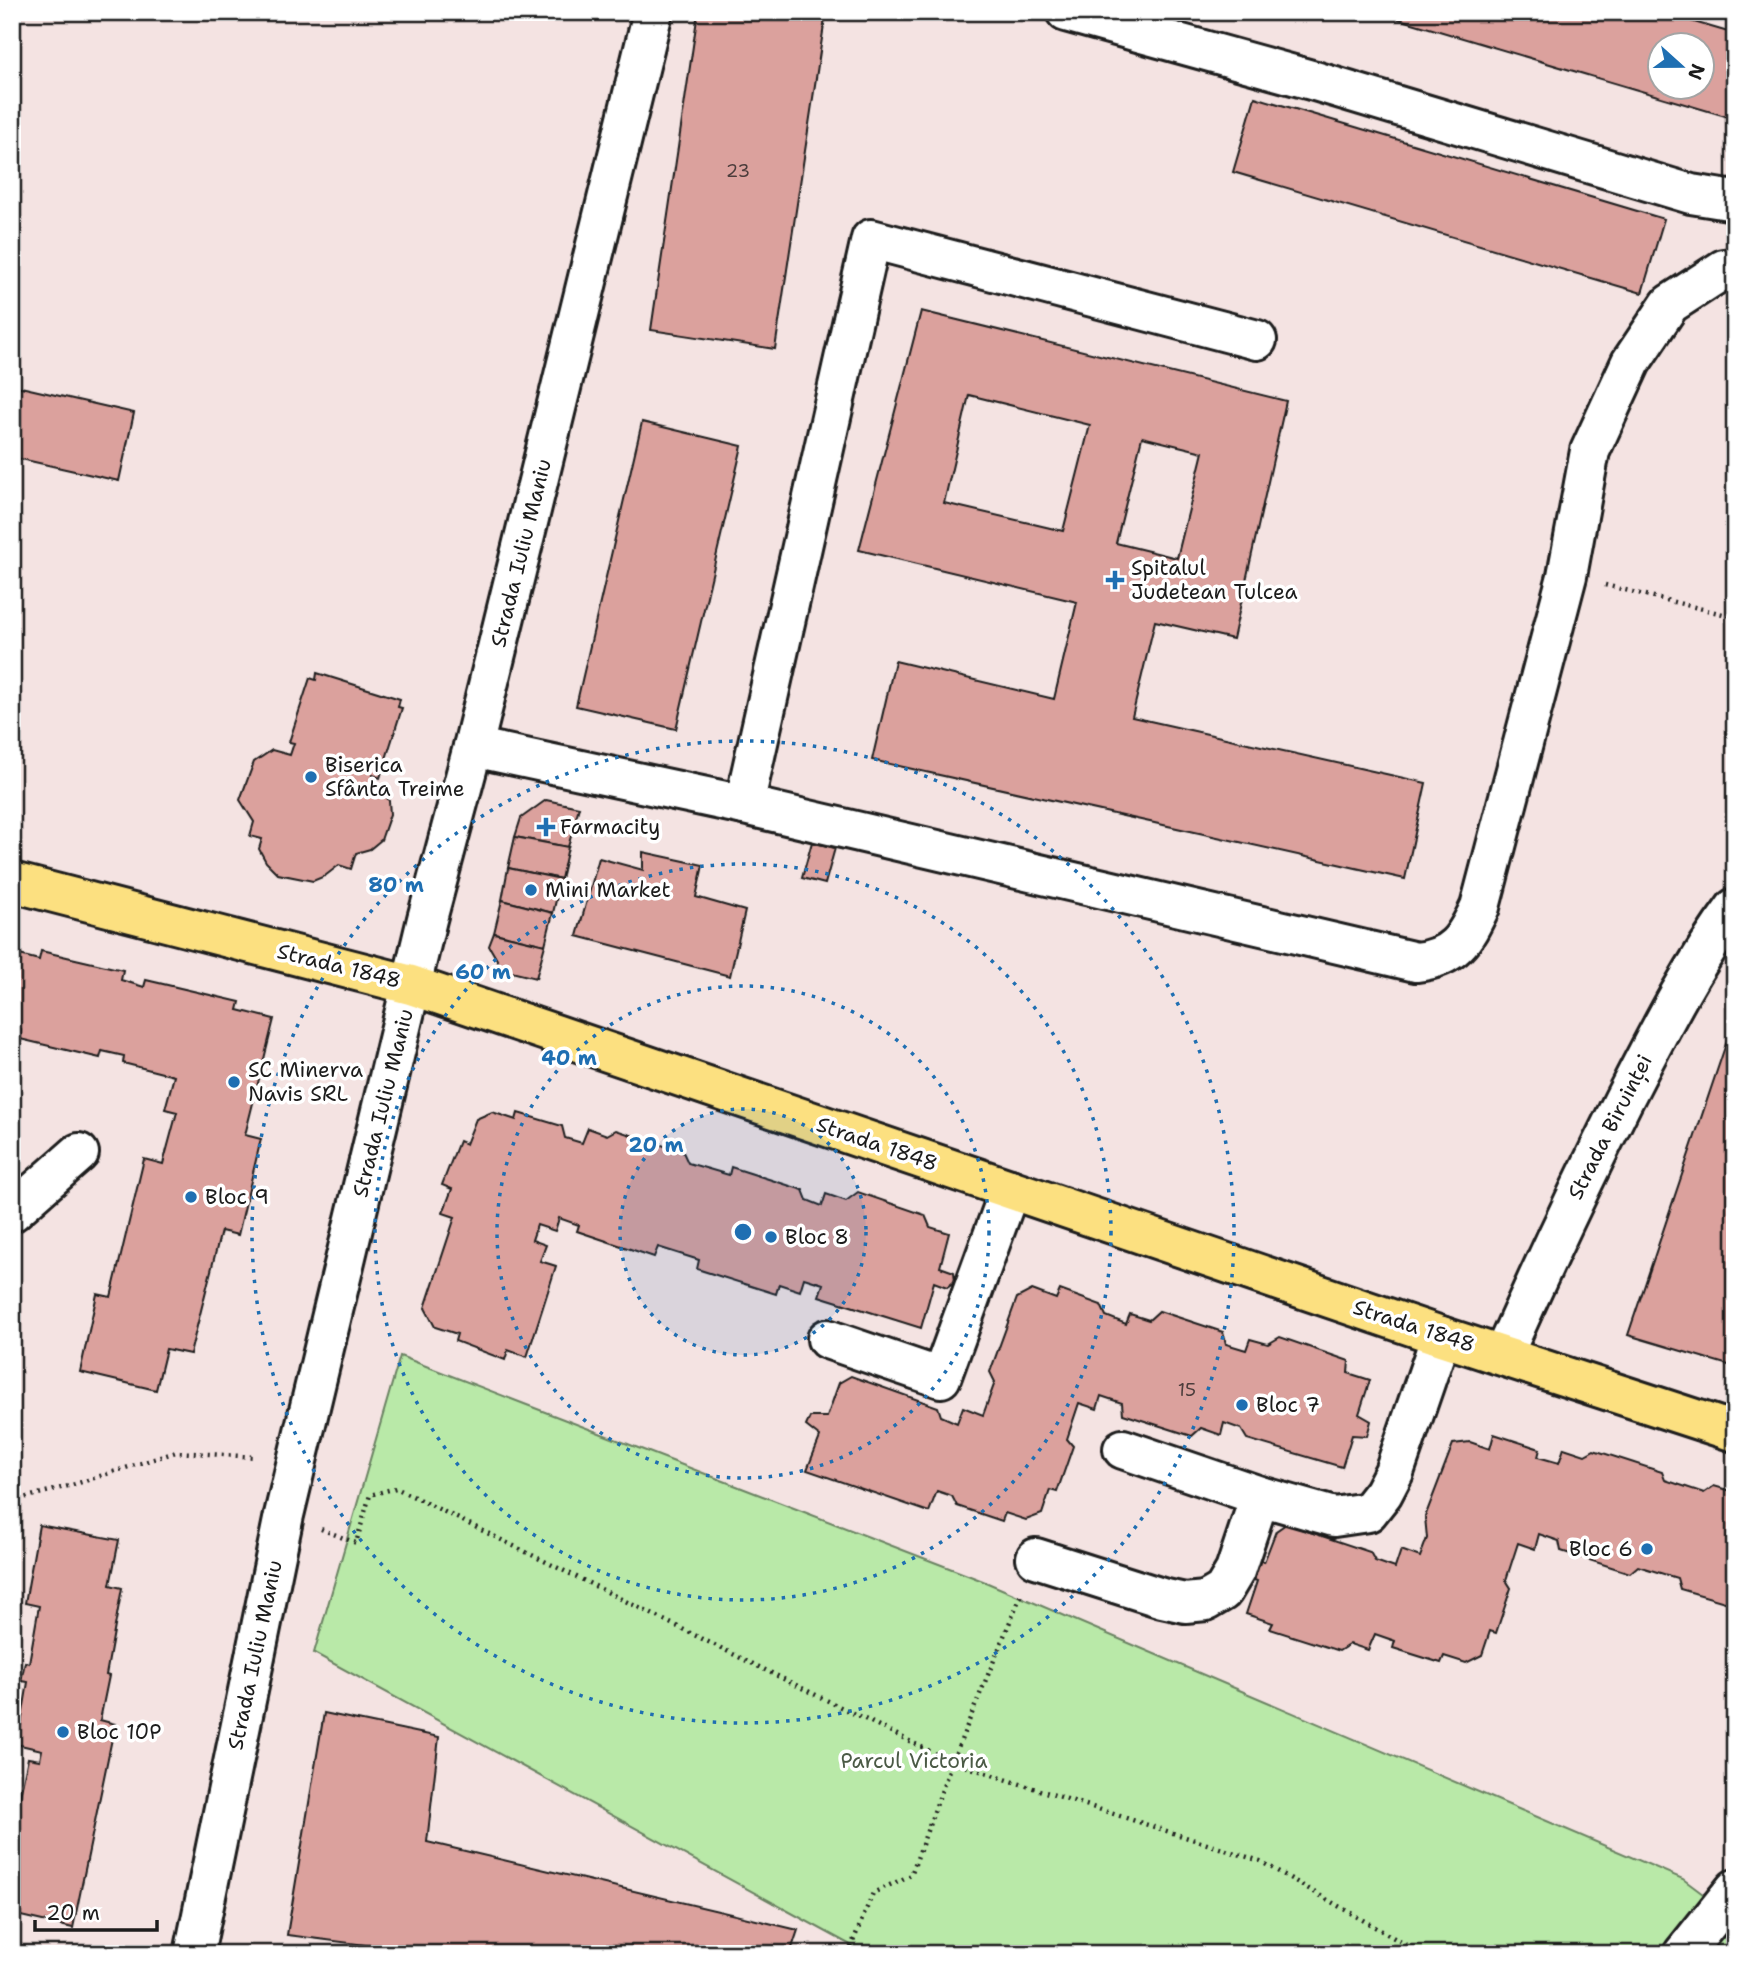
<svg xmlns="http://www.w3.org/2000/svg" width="1747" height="1966" font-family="'Shantell Sans',sans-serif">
	<rect width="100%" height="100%" fill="#f4e3e2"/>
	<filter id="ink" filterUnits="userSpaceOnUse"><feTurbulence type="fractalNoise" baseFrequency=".0143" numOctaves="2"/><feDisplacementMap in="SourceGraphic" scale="14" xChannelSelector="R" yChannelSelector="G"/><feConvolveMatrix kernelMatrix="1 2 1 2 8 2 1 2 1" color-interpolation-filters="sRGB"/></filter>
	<g filter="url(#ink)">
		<path fill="#b9e9a8" stroke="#6a8262" stroke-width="2" d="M400,1356l583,225 700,298 52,39v36h-868l-553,-301z"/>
		<g fill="#dba19d" stroke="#1c1c1c" stroke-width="2" fill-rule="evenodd">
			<path d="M698,12h128l-51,337 -124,-19z"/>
			<path d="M1382,12h278l75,22v85l-353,-105zM1660,46h42v42h-42z"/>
			<path d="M1255,97l409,122 -22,74 -409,-121z"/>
			<path d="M921,311l365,90 -53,238 -78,-18 -23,96 294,66 -21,96 -533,-119 23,-99 159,38 23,-97 -218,-52zM969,395l121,30 -27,106 -119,-28zM1142,437l61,15 -26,106 -61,-15z"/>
			<path d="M12,385l122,28 -15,68 -107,-24z"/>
			<path d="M642,422l100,24 -66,283 -100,-23z"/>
			<path d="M317,673l83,26 -2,8 4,1 -22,70 -7,-3 -4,11 14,5 6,10 1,13 -9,26 -11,9 -14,4 -5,16 -12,-4 -14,11 -12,5 -35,-7 -12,-12 -7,-13 3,-10 -12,-3 4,-14 -14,-22 14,-38 18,-12 18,5 4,-12 -5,-1 21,-64 6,2z"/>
			<path d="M546,800l33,7 -11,40 -53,-10 6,-19z"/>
			<path d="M515,837l53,10 -7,32 -53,-11z"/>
			<path d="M812,842l23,6 -10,36 -23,-6z"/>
			<path d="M643,852l60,13 -7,32 49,14 -15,65 -153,-40 22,-78 44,12z"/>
			<path d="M508,868l53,11 -8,34 -51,-13z"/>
			<path d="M502,900l51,13 -8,32 -51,-12z"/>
			<path d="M494,933l51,12 -9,33 -33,-8 -14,-24z"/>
			<path d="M41,951l82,19 -2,10 23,7 2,-7 94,22 -2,8 36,9 -29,116 16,4 -23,96 -17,-4 -31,123 -24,-5 -10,41 -76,-18 17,-78 14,3 33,-138 19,5 14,-52 -12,-3 9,-33 -51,-13 1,-7 -22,-5 -2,7 -80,-19 1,-10 -9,-2v-74l27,7z"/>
			<path d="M1735,1017v350l-107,-32z"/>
			<path d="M492,1112l24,8 2,-7 44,13 3,12 17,5 6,-15 19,7 9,-5 67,22 5,11 41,12 2,-8 72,23 4,10 15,6 4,-12 20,7 12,-9 67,23 5,12 19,6 -9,34 14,5 1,9 -8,6 -13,-5 -13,46 -102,-32 4,-12 -19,-6 -4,13 -21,-7 -3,10 -79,-25 2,-9 -41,-13 -4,10 -77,-26 2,-6 -20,-7 -4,13 -18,-6 -5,15 14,5 -6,16 16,5 -29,91 -19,-7 -3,10 -50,-19 2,-7 -22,-7 -10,-19 30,-91 -12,-4 9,-24 -10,-4 17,-44 7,3 10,-25z"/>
			<path d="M1032,1290l24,9 4,-9 41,15 5,11 20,8 4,-10 19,6 10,-9 64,21 3,12 20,6 4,-11 18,5 12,-7 69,24 -1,12 22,7 -11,34 12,7 -4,15 -15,-1 -10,32 -95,-28 -6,-10 -17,-6 -3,12 -20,-7 -9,8 -69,-22 -1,-11 -21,-7 -4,13 -18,-6 -12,36 6,7 -16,46 -7,-2 -8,24 -16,6 -21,-7 -3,8 -45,-15 -5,-10 -15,-5 -8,21 -122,-42 13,-33 -14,-11 4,-9h17l12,-34 12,-7 87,31 3,9 16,7 6,-16 20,8 12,-33 -5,-10 27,-74z"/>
			<path d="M1494,1434l46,15 -2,8 21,6 5,-15 21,7 9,-5 68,22 3,8 39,13 10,-7 21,6v113l-55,-16 -3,-11 -39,-12 -8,7 -69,-22 -2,-10 -20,-7 -4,15 -17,-6 -12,37 5,8 -15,45 -6,-2 -8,24 -16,8 -22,-7 -3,7 -48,-15 2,-7 -20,-7 -7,16 -18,-6 -11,7 -69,-22 3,-6 -27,-9 11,-33 -12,-5 8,-18 11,4 12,-31 10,-7 84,28 5,9 20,7 6,-18 19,7 7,-19 -2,-21 28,-73 17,-2 20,7z"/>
			<path d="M39,1525l80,15 -9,45 12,3 -16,87 3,1 -9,44 15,4 -42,204 -61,-14v-67l2,1 3,-15 -5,-1v-25l2,-9 5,2 9,-42 12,2 2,-10 -26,-6 1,-4h-5l1,-18 8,2 7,-42 -7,-1 4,-19 4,1 10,-57 -14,-3z"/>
			<path d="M324,1713l115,24 -12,105 371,88 -8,24h-354l-149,-19z"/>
		</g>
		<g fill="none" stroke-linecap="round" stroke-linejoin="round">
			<g stroke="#1c1c1c" stroke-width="44">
				<g id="minor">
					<path d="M1066,12l249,69 376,113 44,7"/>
					<path d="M473,747l271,58 672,157c38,-4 49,-23 64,-55l87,-331 23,-125 41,-89 39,-58 54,-35 11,-1"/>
					<path d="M744,805l127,-566 386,101"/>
					<path d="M12,1212l67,-59"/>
					<path d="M827,1339l114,39 69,-189"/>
					<path d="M1503,1355c38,-85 78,-170 120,-254 34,-66 68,-134 112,-193"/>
					<path d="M1123,1449l137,47 74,21 34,-5 15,-19 11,-21 47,-136"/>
					<path d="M1036,1558l126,40 23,5 21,-2 17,-10 12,-20 25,-75"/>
					<path d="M194,1954l90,-439 143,-596 46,-172 180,-735"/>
					<path d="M1683,1954l52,-65"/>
				</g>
			</g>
			<g stroke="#1c1c1c" stroke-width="44">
				<path id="major" d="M12,882l399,103 1030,351 294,96"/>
			</g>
			<g stroke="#1c1c1c" stroke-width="4.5" stroke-dasharray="2 5" stroke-linecap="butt">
				<path d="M1605,585l130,32"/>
				<path d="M12,1501l60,-16 104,-33 80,5"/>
				<path d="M321,1529l35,14 14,-48 26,-7 556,274 308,99 162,93"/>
				<path d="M848,1954l25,-61 38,-18 41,-113 69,-167"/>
			</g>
			<use href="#minor" stroke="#fff" stroke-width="38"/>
			<use href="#major" stroke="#fce080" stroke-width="38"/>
		</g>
	</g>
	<circle cx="743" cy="1232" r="123" fill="#1f6fb2" fill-opacity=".12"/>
	<g fill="none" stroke="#1f6fb2" stroke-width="3.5" stroke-dasharray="3.5 7">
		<circle cx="743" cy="1232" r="123"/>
		<circle cx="743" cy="1232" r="246"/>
		<circle cx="743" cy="1232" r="368"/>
		<circle cx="743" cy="1232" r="491"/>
	</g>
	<g fill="#1f6fb2" stroke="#fff" stroke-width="2.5">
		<path d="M1111.5 569.5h7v7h7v7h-7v7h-7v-7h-7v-7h7z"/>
		<circle cx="311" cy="777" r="7"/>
		<path d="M542.5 816.5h7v7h7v7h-7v7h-7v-7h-7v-7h7z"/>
		<circle cx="531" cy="890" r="7"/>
		<circle cx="234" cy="1082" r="7"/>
		<circle cx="191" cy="1197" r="7"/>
		<circle cx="771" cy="1237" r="7"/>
		<circle cx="1242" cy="1405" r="7"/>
		<circle cx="1647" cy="1549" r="7"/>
		<circle cx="63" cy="1732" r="7"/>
	</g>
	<g text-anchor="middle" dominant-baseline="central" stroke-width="7" stroke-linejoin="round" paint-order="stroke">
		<g font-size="18" fill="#4c3d3c">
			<text x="738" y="171">23</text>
			<text x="1187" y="1390">15</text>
		</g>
		<g font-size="21" fill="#1c1c1c" stroke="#fff">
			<text transform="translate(521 553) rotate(-76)">Strada Iuliu Maniu</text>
			<text transform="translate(339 966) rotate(14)">Strada 1848</text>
			<text transform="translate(383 1103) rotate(-76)">Strada Iuliu Maniu</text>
			<text transform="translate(1610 1127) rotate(-63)">Strada Biruinței</text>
			<text transform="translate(877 1144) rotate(19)">Strada 1848</text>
			<text transform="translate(1414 1326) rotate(18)">Strada 1848</text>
			<text transform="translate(255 1655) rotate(-78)">Strada Iuliu Maniu</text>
		</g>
		<g font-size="21" fill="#1c1c1c" stroke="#fff" text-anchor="start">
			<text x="1131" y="568">Spitalul<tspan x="1131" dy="24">Judetean Tulcea</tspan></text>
			<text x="325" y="765">Biserica<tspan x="325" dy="24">Sfânta Treime</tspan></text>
			<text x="560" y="827">Farmacity</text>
			<text x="545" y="890">Mini Market</text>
			<text x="248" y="1070">SC Minerva<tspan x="248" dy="24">Navis SRL</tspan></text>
			<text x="205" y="1197">Bloc 9</text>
			<text x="785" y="1237">Bloc 8</text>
			<text x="1256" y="1405">Bloc 7</text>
			<text x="1633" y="1549" text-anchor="end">Bloc 6</text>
			<text x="77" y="1732">Bloc 10P</text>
		</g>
		<g font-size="21" fill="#4b5a46" stroke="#fff">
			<text x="914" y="1761">Parcul Victoria</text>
		</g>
	</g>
	<circle cx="743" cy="1232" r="10" fill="#1f6fb2" stroke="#fff" stroke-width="3.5"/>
	<g font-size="21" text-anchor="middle" font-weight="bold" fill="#1f6fb2" stroke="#fff" stroke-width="7" stroke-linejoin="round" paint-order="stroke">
		<text x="396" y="892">80 m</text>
		<text x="483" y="979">60 m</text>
		<text x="569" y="1065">40 m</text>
		<text x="656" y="1152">20 m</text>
	</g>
	<rect width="1747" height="1966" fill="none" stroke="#fff" stroke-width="42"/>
	<rect x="21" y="21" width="1705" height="1924" fill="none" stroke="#1c1c1c" stroke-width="2.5" filter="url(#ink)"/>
	<g transform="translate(1681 66) rotate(111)"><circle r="33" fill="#ffffff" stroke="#a4a4a4" stroke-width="2"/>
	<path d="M0-5L12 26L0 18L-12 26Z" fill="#1f6fb2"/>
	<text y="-10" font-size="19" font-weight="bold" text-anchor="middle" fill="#1c1c1c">N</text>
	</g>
	<path d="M35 1920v10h122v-10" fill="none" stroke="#1c1c1c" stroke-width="3.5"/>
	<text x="46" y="1920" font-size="21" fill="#1c1c1c" stroke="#ffffff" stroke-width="5" paint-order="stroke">20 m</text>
</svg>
